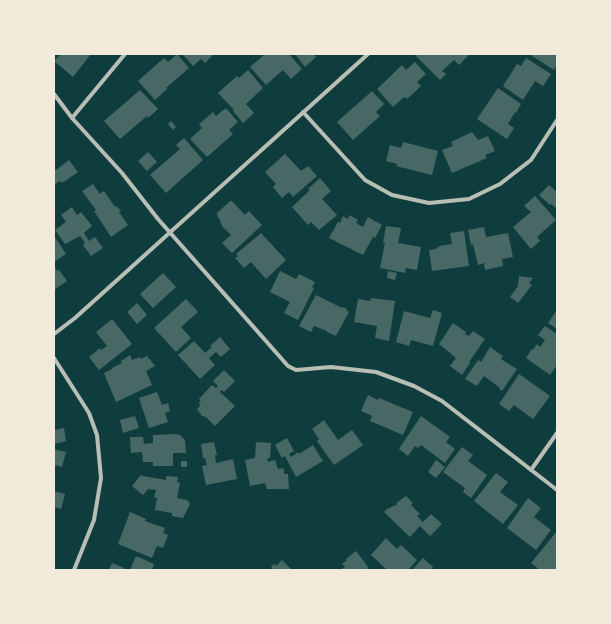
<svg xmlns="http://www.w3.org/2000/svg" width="611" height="624" font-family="'Crimson Pro',serif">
	<rect width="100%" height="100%" fill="#0f3d3e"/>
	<g fill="#486865">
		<path d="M61,54h30l-18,23 -19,-16z"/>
		<path d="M177,54l12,14 -23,20 1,1 -12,11 -17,-19 26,-23 4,4z"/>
		<path d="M182,54h32l-9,9 -4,-4 -8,7z"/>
		<path d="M265,54h24l13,15 -11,10 -8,-9 -17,15 -16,-18z"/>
		<path d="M295,54h18l3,3 -11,10z"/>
		<path d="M418,54h52l-11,11 -5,-5 -12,11 4,3 -6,6 -24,-24z"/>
		<path d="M529,54h27l-1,2 2,1v8l-3,5z"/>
		<path d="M526,58l25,16 -8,12 -8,-5 -12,19 -20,-14 14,-22 4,2z"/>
		<path d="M415,62l11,12 -9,8 4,4 -14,13 -3,-2 -11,10 -16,-18 25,-24 4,5z"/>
		<path d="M248,70l15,18 -17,16 8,9 -11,10 -10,-12 1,-1 -16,-17 19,-17 2,2z"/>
		<path d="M498,88l23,16 -5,9 -1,-1 -7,12 6,4 -7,11 -30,-20z"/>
		<path d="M140,90l18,19 -10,9 -1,-2 -27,23 -16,-18z"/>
		<path d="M372,91l12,13 -8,8 4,4 -27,24 -16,-18z"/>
		<path d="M226,108l12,14 -9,8 4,4 -26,23 -17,-18 12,-11 -3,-4 14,-12 3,4z"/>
		<path d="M171,121l5,6 -3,3 -5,-6z"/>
		<path d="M472,132l6,8 10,-4 7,15 -10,4 2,3 -35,15 -10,-23 11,-4 -2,-4z"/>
		<path d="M184,138l19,22 -37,33 -16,-18 30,-26 -4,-4z"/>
		<path d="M403,142l35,9 -6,24 -36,-9 1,-2 -11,-3 4,-16 11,3z"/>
		<path d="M148,152l9,10 -10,9 -9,-10z"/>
		<path d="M285,154l16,17 7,-5 9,10 -24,21 -4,-5 -7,6 -9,-11 3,-3 -11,-12z"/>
		<path d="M69,160l9,12 -16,11 -2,-2 -6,4v-17l2,2z"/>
		<path d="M320,178l11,13 -9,8 15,16 -18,15 -8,-8 -3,3 -16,-18 18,-17 -2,-1z"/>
		<path d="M93,184l7,10 4,-3 11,16 1,-1 5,5 -2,1 9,13 -17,12 -17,-26 2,-1 -14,-19z"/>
		<path d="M549,185l8,7v17l-6,-5 -1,1 -11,-10z"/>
		<path d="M535,196l21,24 -19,17 3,4 -9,8 -18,-22 18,-15 -7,-6z"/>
		<path d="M230,201h2l13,14 4,-4 13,14 -30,28 -10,-10 9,-8 -9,-9v-1l-2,-3 1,-1 -4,-5 1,-1 -2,-1z"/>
		<path d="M72,207l5,8 4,-3 11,14 -8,7 5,8 6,-4 8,11 -12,8 -8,-11 2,-2 -5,-7 -15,8 -10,-14 11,-8 -5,-7z"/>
		<path d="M349,215l9,5 -2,3 7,4 5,-10 14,8 -7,13 -2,-1 -10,18 -34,-17 9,-16 2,1 3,-7 5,3z"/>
		<path d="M386,226l15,2 -3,15 23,4 -4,23 -11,-2 -1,5 -25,-5 5,-25h-2z"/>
		<path d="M484,227l2,10 22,-4 5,24 -11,2 1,7 -18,4 -1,-7 -6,2 -5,-21 -2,1 -3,-15z"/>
		<path d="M464,231l5,35 -37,5 -3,-21 7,-1v-1l3,-1v-1l13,-2 -2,-11z"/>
		<path d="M261,233l25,27 -20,19 -15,-17 -7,6 -9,-10 3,-2 -2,-2z"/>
		<path d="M55,237l11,17 -12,8v-24z"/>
		<path d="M54,266l3,5 2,-1 8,11 -13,9z"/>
		<path d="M280,271l16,8 3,-5 16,8 -3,5 2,1 -16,32 -14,-7 6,-11 -20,-10z"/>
		<path d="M388,271l9,2 -2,7 -8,-2z"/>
		<path d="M163,273l13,14 -23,21 -13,-14z"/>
		<path d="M519,276l14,2 -4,5 3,2 -14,18 -8,-6 8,-11z"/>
		<path d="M316,295l26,13 1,-1 4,2 -1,1 3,2 -13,24 -9,-4v-1l-13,-5 -3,6 -12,-6z"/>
		<path d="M371,298l24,3 -6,40 -14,-3 2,-12 -23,-4 4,-23 12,2z"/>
		<path d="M186,299l12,13 -17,15 10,11 -15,14 -22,-24z"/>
		<path d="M137,303l10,12 -10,9 -10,-12z"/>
		<path d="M433,310l9,3 -9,33 -22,-6 -2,6 -13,-4 8,-31 26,7z"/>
		<path d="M557,310v19l-9,-6z"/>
		<path d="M112,319l20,25 -33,26 -10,-13 11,-9 1,2 6,-4 -11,-14z"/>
		<path d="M453,323l13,9 -1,2 4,2 4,-5 12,8 -16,23 1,1 -8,12 -12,-9 6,-8 -17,-14z"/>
		<path d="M545,326l12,8v31l-7,10 -24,-17 6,-9 1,1 4,-6 3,3 5,-7 -7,-5z"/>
		<path d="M220,337l10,12 -9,8 -5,-5 -7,6 6,7 -15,14 -22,-24 16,-14 11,12 7,-6 -2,-1z"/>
		<path d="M490,347l13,9 -2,3 16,10 -15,22 -3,-2 1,-1 -16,-12 -7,10 -12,-7 13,-19 3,2z"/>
		<path d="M130,355l2,5 8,-3 1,2 6,-3 8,10 -9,5 6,14 -36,17 -12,-29 8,-4v-1l10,-5 -1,-2z"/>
		<path d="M224,370l11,11 -11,11 -3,-2 -1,2 15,14 -20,20 -9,-9 -4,-1 -5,-7 3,-3 -1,-4 2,-1 -2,-2 13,-14 4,3 2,-2 -5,-5z"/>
		<path d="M519,374l31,22 -17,23 -19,-14 -5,6 -10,-7z"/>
		<path d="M157,392l5,13 6,-2 2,8 -5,2 3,9 -19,6 -10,-30z"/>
		<path d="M368,395l10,5 1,-2 34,14 -10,23 -33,-14 2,-5 -11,-5z"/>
		<path d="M135,416l4,12 -16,5 -3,-13z"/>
		<path d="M421,416l29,21 -4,5 9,7 -10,14 -24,-18 -3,3 -3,-2 -7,10 -9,-7z"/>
		<path d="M324,420l14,20 14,-10 11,15 -29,20 -17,-24 2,-2 -7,-10z"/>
		<path d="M64,428l2,13 -12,3v-14z"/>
		<path d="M175,434l5,1 5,5 1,13h-13v13h-20v-4h-10l-1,-10 -11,1 -1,-16h13l1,7 9,-1v-8z"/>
		<path d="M287,438l7,13 -5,3 2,3 7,-5 1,2 14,-9 10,16 -27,16 -11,-21 -3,2 -7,-13z"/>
		<path d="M214,442l3,13h-2l1,8 17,-4 4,20 -31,6 -4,-19 5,-1 -2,-7h-2l-2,-14z"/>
		<path d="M256,442l15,1 -1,15h-3l1,4 7,-2 3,9 6,-1v6h4l1,15h-22l-2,-6 -15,3 -5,-26 10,-2z"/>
		<path d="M462,447l11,8 -5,6 19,14 -16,23 -8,-6 2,-4 -22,-16z"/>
		<path d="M54,449l12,3 -4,15 -8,-2z"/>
		<path d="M436,460l9,7 -9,11 -8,-6z"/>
		<rect x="181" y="461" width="6" height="6"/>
		<path d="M496,473l12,9 -8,10 18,13 -15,19 -29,-23z"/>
		<path d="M141,475l2,1 23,4v-4l12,1 -1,5 3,1 -3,15 10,2 3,4 -7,14 -11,-2v-3l-17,-3 2,-12 -3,-1 2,-7 -8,-1 -5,6 -11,-9z"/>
		<path d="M54,491l11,3 -4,15 -7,-2z"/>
		<path d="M406,496l7,7 -2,2 9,9 -3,2 6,6 8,-8 11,10 -12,12 -10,-10 -10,11 -26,-25 3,-3 11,-5 -2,-1z"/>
		<path d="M528,498l13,10 -7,9 17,13 -15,20 -29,-22z"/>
		<path d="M130,512l16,7 -1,2 20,7 -2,5 5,2 -5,13 -6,-2 -5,12 -34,-14z"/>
		<path d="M557,531v39h-17l-9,-7z"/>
		<path d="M386,538l11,11 4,-4 16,15 -9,10h-21l-16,-15z"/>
		<path d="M356,551l12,16 -1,1 2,2h-29l5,-3 -3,-3 5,-4 -1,-1z"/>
		<path d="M136,556l18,8 -2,6h-22z"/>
		<path d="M423,558l10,9 -2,3h-17l-1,-1z"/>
		<path d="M282,560l10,10h-18l-3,-3 3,-3 2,2z"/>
		<path d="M112,563l12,5 -1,2h-14z"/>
	</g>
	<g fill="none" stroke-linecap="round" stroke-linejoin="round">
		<g stroke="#b8beb3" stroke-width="4">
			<path d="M54,94l18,24 50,55 36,46 130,147 8,4 35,-3 45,5 38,14 28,15 115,89"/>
			<path d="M303,112l62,68 27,15 37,8 40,-4 31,-15 31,-24 26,-40"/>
			<path d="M72,118l53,-64"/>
			<path d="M54,334l21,-16 293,-264"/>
			<path d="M54,358l35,55 8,22 4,43 -7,42 -20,50"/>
			<path d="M531,470l26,-37"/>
		</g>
	</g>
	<rect width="611" height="624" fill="none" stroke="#f1e9da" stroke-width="110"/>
</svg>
